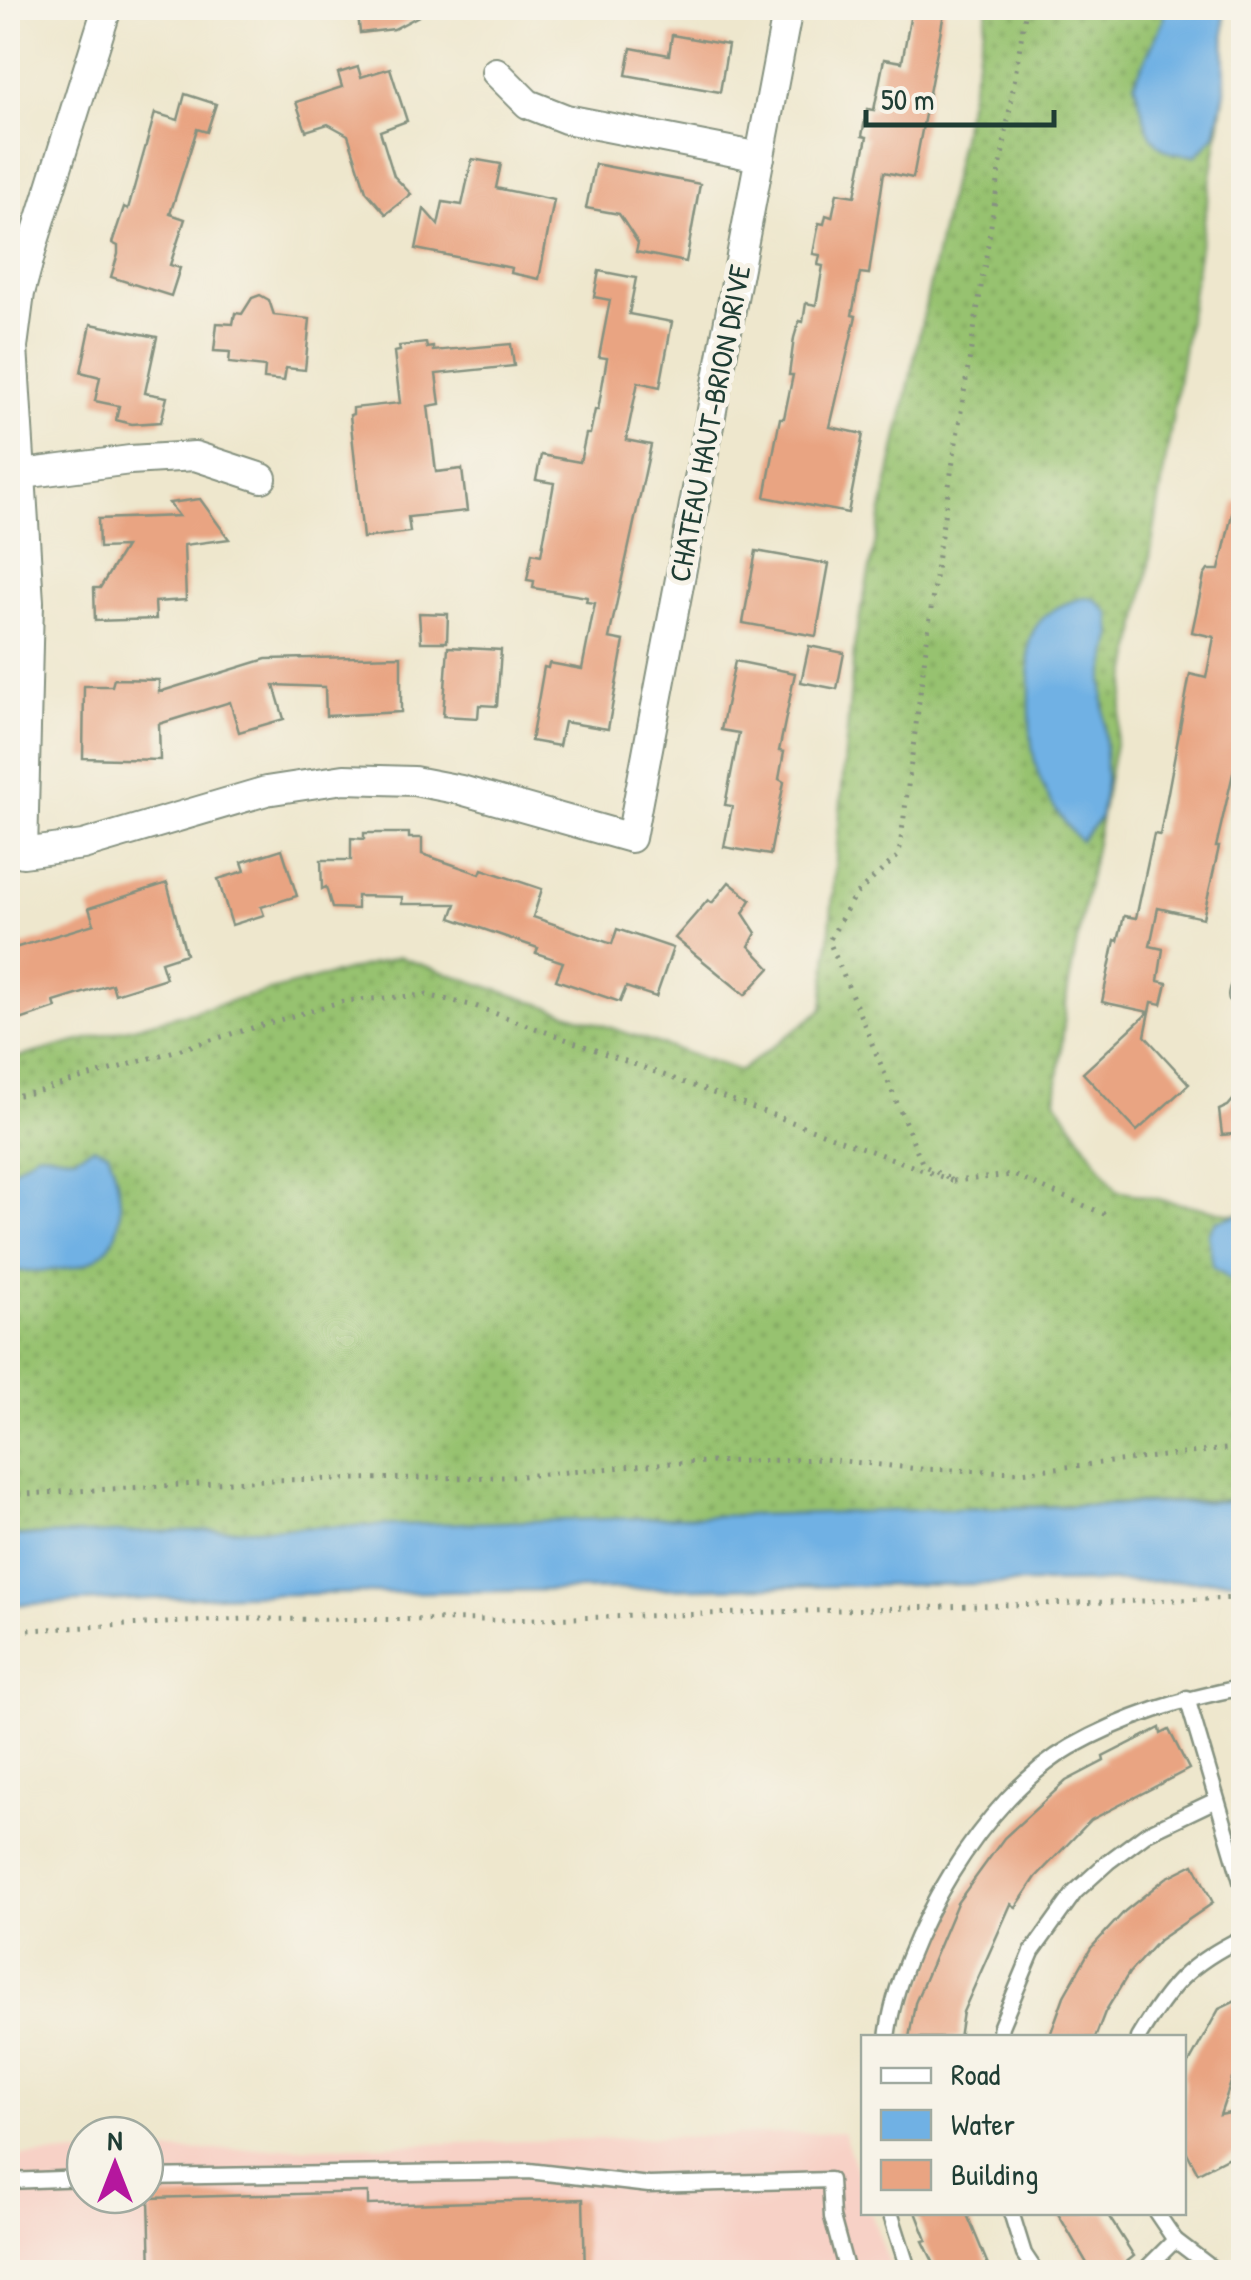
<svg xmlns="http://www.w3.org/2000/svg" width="1251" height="2280" font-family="'Patrick Hand',sans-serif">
	<defs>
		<pattern id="grass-dots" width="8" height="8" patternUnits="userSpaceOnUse" patternTransform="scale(2.5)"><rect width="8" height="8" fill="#97c270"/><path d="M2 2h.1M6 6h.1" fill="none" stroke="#7b9f5d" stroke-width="1.8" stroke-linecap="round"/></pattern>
	</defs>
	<rect width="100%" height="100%" fill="#f7f3e8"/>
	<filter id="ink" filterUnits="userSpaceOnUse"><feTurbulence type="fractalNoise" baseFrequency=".01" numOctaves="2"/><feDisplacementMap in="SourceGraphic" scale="20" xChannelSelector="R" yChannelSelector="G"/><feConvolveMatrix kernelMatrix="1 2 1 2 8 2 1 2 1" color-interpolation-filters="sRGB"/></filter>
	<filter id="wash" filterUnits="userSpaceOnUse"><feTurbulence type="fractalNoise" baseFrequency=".0048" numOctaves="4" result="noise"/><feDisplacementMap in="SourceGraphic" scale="40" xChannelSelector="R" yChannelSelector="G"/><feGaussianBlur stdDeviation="2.25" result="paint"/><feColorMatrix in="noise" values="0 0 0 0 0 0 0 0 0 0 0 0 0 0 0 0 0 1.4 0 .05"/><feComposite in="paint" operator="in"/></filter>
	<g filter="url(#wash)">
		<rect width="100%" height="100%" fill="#eee7cd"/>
		<path fill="#f7d1c6" d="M843,2132l20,58 1,22 7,1 21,59h-884v-116l77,-2v41h60v-43z"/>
		<path fill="url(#grass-dots)" stroke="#5b8052" stroke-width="2.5" d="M988,8h236l1,83 -79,491 -79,412 -11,106 61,91 115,23 11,-1v286l-1235,44v-483l391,-103 341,114 83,-62 32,-369z"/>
		<g fill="#70b1e4" stroke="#48778c" stroke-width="2.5">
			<path d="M1162,8h62l1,83 -10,44 -18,20c-53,3 -49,-33 -63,-72l30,-64z"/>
			<path d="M1086,597l9,2 15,15 2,22 -9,46 3,99 -6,37 -20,23c-48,-54 -51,-88 -50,-158 0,-14 -4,-34 1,-47 10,-24 32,-33 55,-39z"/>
			<path d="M94,1147l14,5c16,39 24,98 -29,114 -22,6 -49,5 -71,5v-98l30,-21 36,5z"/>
			<path d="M1243,1213h1l-1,76 -30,-23 -5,-33 8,-12z"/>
			<path d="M1243,1501v79l-1006,15 -229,10v-69z"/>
		</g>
		<g id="blocks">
			<g fill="#e9a482">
				<path d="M371,8h63l-40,21 -34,4 -2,-20 10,-1z"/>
				<path d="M912,8h33l-32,170 -29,-6 -15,102 -9,-1 -8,42 4,1 -26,111 33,7 -15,79 -83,-16 15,-79h4l9,-43h-4l5,-37 5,-17 4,1 3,-19 10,2 7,-39 -5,-1 2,-10 -7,-1 6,-31 5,1 2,-9 6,2 5,-24 18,3 12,-59 -5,-1 5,-27 7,1 10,-51 18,3z"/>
				<path d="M672,35l56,10 -8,47 -94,-17 5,-27 38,7z"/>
				<path d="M358,67l3,10 29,-9 17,53 -27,10 14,45 17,18 -25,20 -20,-23 -18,-56 -20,-11 -22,7 -10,-29 46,-15 -4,-14z"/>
				<path d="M185,94l31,10 -9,28 -10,-3 -27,85 15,5 -15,46 10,3 -9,28 -60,-19 7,-23v-8l-6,-3 12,-36 4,2 27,-96 23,7z"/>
				<path d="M472,159l29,5 -5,24 58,12 -15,79 -28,-6 1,-5 -96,-19 8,-40 14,16 5,-23 19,3z"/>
				<path d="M595,164l105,20 -14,78 -50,-10 2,-9 -19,-29 -33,-6z"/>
				<path d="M599,271l37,7 -7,36 43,8 -12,65 -22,-5 -12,58 25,5 -42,193 15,3 -16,88 -44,-7 -5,24 -28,-5 13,-74 4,1 1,-5 33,6 13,-66 -9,-1 1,-5 -54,-9 1,-7 -7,-1 5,-27 9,2 13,-72 -18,-3 5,-25 39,7 6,-28h4l5,-24h3l9,-52 -8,-1 11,-57 -16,-3z"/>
				<path d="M260,295l9,5 5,15 36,4 -5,51 -19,-2 -2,13 -20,-2 1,-12 -36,-4 1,-11 -16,-1 3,-28 16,1 2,-11 7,1 10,-16z"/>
				<path d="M91,324l66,13 -12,56 22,4 -6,25 -29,2 -16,-4 3,-14 -24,-5 5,-24 -19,-5z"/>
				<path d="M426,343l1,5 6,-1v4l78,-7 3,22 -78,8 4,30 -12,2 8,66 26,-3 5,42 -59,6 2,15 -47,6 -13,-123 3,-1v-6l47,-5 -6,-51 6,-1 -1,-5z"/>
				<path d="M200,499l29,40 -45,6 2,55 -31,2 1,17 -61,2 -1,-33h6l25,-41 -26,1 -1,-29 81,-3 -10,-13z"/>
				<path d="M1235,501l9,1v224l-28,121h3l-16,71 -45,-10 -8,38 13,3 -5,32 9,2 -5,21 -10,-2 -7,34 44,48 -52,47 -54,-58 66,-61 -47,-10 13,-62 3,1 6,-25 12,2 18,-84 6,1 30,-161 16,4 8,-41 -22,-5 12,-56 4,-6h11z"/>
				<path d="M756,551l73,13 -13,72 -73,-13z"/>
				<path d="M419,613l29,1 -1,28h-26z"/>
				<path d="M809,646l35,7 -7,36 -36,-7z"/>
				<path d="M448,647l53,3 -4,56 -18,-1 -1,13 -35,-2z"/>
				<path d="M401,656v56l-75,4 -1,-29 -51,-2 10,34 -45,13 -9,-30 -71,22 1,36 -77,-2 1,-72h28l2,-7 45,1v12l107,-33z"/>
				<path d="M735,661l60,12 -16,78 5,1 -5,27 5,3 -14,73 -46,-8 8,-41 -7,-1 14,-72 -18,-3z"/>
				<path d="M364,833h45v5h13v16l58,20 2,-5 60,20 -9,28 79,27 5,-15 56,19 -17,49 -30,-10 -6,15 -64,-22 7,-18 -27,-9 2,-5 -87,-30 5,-14h-54v-7l-45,-1v13l-25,-1 -6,-21 -4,2 -1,-29h30v-22l13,1z"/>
				<path d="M282,849l15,47 -36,11 3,8 -32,10 -14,-46 27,-8 -3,-9z"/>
				<path d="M729,882l22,18 -8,13 13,20 -7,13 21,22 -25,27 -70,-57 33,-38 4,3z"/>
				<path d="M167,883l19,71 -25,8 5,16 -51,16 -3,-10 -58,18 2,6 -48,16v-74l86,-26 -5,-16z"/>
				<path d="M1244,1087v46l-22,2 -3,-25 9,-4z"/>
				<path d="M1160,1728l1,6 8,-4 20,39 -98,51 -55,57 -20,30 -5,-3 -48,108 -4,26h-50l6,-35 42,-100 47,-65 62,-57 38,-20 -1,-4z"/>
				<path d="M1194,1864l19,39 -54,37 -30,33 -24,39 -10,26h-46l15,-42 27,-48 34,-37 41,-33z"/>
				<path d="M1244,1997v61l-12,21 -12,36 24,-5v39l-46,24 -14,-26v-75l35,-63z"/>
				<path d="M368,2192v13l215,-6 2,73h-434l-2,-74z"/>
				<path d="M916,2212h50l25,60h-53l-15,-31 4,-1z"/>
				<path d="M1057,2212h49l28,44 -20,16h-22z"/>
			</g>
		</g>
	</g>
	<g filter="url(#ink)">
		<use href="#blocks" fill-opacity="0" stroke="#869280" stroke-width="2.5"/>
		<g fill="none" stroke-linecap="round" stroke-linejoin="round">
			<g stroke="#869280" stroke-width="19">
				<g id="lane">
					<path d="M1187,1698l57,193"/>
					<path d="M887,2038c12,-98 97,-242 184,-291 55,-31 111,-48 173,-60"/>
					<path d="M999,2038l2,-12 31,-74 43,-60 33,-30 39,-29 69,-33"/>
					<path d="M1138,2038c31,-52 50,-74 106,-101"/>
					<path d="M145,2177l384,-6 120,14 181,-5 2,37 15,55"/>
					<path d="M8,2181l77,-3"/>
					<path d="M890,2212l19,60"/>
					<path d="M1011,2212l13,42 12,18"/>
					<path d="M1156,2212l19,28 42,32"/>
					<path d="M1143,2272l32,-32"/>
				</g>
			</g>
			<g stroke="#869280" stroke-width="32">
				<g id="street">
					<path d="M107,8l-73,233 -14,52 -7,54 16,255 -6,251 60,-8 183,-54 78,-12 70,2 47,9 170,48 157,-830"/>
					<path d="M496,72l32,32 38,15 194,38"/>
					<path d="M23,474l107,-14 65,-4 67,22"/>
					<path d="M1243,995l1,-4"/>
				</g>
			</g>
			<g stroke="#869280" stroke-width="5" stroke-dasharray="2.5 8" stroke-linecap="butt">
				<path d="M8,1097l28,-5 307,-91 83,-6 49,11 478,175 -30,-16 -94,-224 25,-45 45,-41 40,-307 87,-540"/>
				<path d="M953,1181l60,-6 98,42"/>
				<path d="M8,1495l258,-15 245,-3 159,-14 154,-4 96,10 101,3 223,-25"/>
				<path d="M8,1631l236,-12 261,1 739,-22"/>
			</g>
			<use href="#lane" stroke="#fff" stroke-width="14"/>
			<use href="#street" stroke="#fff" stroke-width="28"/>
		</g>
	</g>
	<g text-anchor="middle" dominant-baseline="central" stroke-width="10" stroke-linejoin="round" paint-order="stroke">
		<g font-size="30" fill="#1f3d34" stroke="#f7f3e8">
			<text transform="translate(709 423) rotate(-79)">CHATEAU HAUT-BRION DRIVE</text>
		</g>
	</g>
	<rect width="1251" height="2280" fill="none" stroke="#f7f3e8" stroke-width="40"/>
	<rect x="861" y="2035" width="325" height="180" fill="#f7f3e8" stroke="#a1aaa0" stroke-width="2.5"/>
	<rect x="881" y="2068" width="50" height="15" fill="#ffffff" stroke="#a1aaa0" stroke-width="2.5"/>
	<text x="951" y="2085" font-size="30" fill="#1f3d34">Road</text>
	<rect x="881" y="2110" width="50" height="30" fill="#70b1e4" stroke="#a1aaa0" stroke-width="2.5"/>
	<text x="951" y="2135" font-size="30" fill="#1f3d34">Water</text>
	<rect x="881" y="2160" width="50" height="30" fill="#e9a482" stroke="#a1aaa0" stroke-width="2.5"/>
	<text x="951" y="2185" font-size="30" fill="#1f3d34">Building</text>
	<g transform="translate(115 2165)"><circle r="48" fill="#f7f3e8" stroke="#a1aaa0" stroke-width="2.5"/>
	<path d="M0-8L18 38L0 25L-18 38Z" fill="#b5179e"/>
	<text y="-15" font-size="28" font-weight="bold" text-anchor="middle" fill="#1f3d34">N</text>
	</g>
	<path d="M866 110v15h188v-15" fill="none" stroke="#1f3d34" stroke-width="5"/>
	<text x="881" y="110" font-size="30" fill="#1f3d34" stroke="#f7f3e8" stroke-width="8" paint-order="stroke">50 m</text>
</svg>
